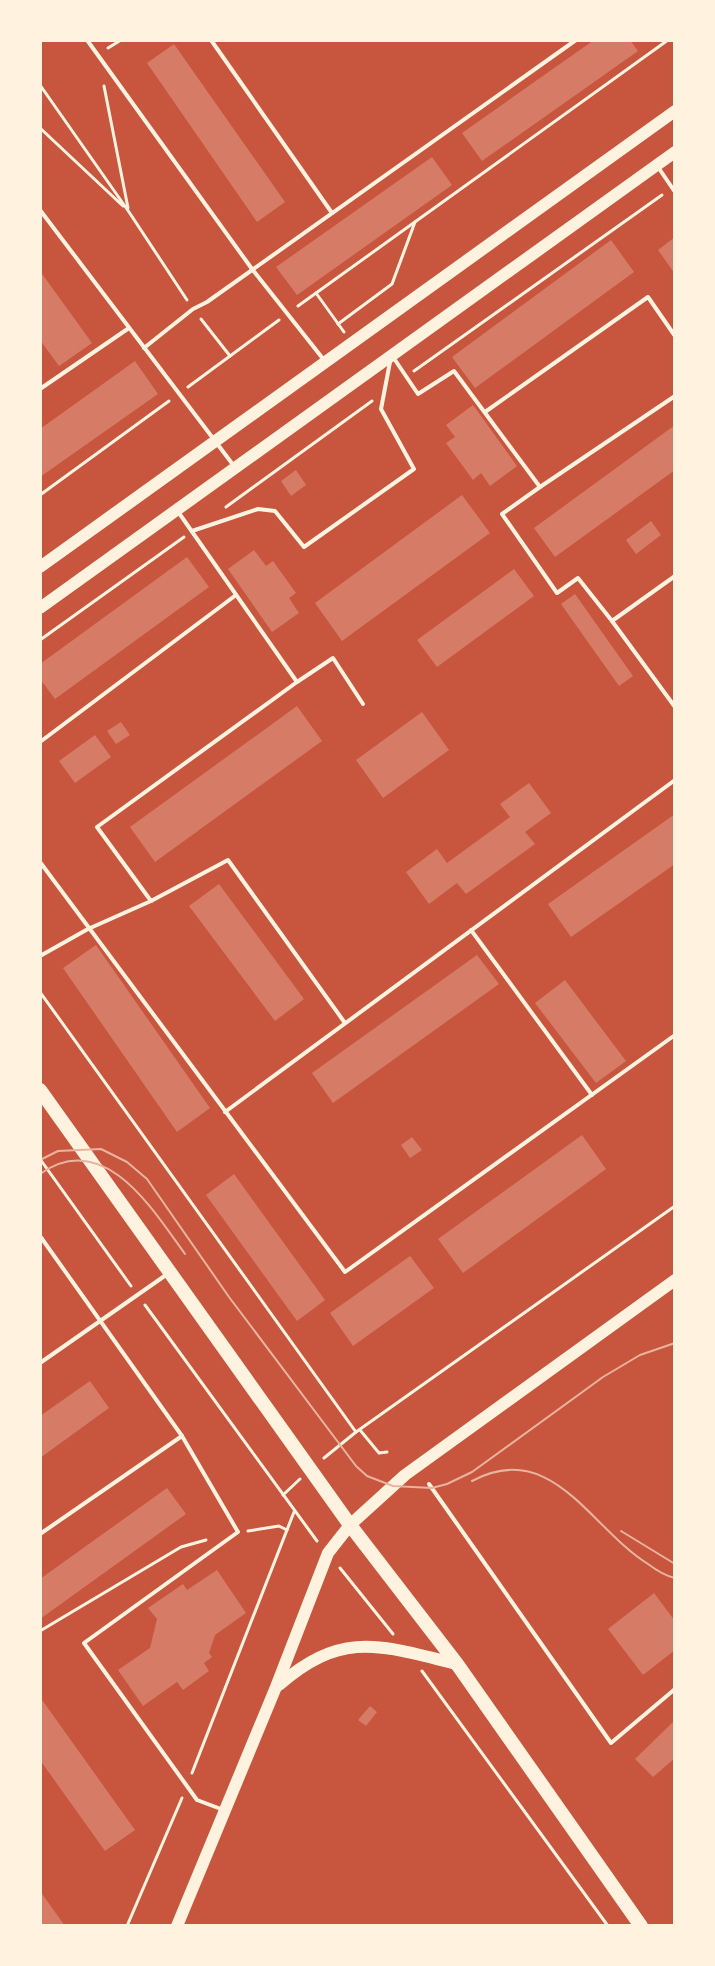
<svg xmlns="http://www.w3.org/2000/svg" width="715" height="1966" font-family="'DM Sans',sans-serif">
	<rect width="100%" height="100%" fill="#c8553d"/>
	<g fill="#d67c66">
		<path d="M594,40h36l8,11 -156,110 -20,-28z"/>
		<path d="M174,44l111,158 -28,20 -110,-159z"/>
		<path d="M432,157l20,28 -155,110 -21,-28z"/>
		<path d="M675,237v37l-17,-24z"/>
		<path d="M611,240l23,32 -159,116 -23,-31z"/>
		<path d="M40,271l52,72 -33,23 -19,-26z"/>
		<path d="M135,361l23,33 -118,83v-48z"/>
		<path d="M473,405l44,61 -27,20 -9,-13 -8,7 -27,-37 9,-6 -9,-12z"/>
		<path d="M675,425v45l-120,87 -21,-29z"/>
		<path d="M296,470l10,15 -15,11 -10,-15z"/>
		<path d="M462,495l28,38 -148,108 -27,-38z"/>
		<path d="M651,521l10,14 -25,19 -10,-14z"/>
		<path d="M254,550l12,16 7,-5 23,32 -7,5 10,15 -27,19 -44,-63z"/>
		<path d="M187,557l22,30 -154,112 -15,-20v-15z"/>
		<path d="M514,569l20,27 -97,71 -20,-27z"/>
		<path d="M575,594l58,82 -14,10 -58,-82z"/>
		<path d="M297,706l25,35 -167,121 -25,-35z"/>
		<path d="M422,712l27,38 -66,48 -27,-38z"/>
		<path d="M121,722l9,13 -14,9 -9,-13z"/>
		<path d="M95,735l16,22 -36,26 -16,-22z"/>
		<path d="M529,783l22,30 -26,19 10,12 -69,50 -9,-11 -28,21 -23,-32 31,-23 10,14 63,-46 -10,-13z"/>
		<path d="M675,814v50l-104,73 -23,-33z"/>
		<path d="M219,884l85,115 -29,22 -86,-115z"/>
		<path d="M96,945l114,163 -33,24 -114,-164z"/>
		<path d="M477,955l22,29 -166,119 -21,-30z"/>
		<path d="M565,980l61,81 -30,22 -61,-80z"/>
		<path d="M582,1135l24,34 -143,104 -25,-34z"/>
		<path d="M412,1137l10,13 -12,8 -9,-13z"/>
		<path d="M234,1174l91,126 -28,21 -91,-126z"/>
		<path d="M410,1256l24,32 -81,58 -23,-33z"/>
		<path d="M90,1381l19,27 -69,50v-42z"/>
		<path d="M167,1488l19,26 -146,105v-40z"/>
		<path d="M217,1570l29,43 -31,22 -6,18 3,4 -8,6 5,8 -26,19 -6,-8 -34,24 -25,-36 32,-22 7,-29 -9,-11 35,-24 4,6z"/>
		<path d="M654,1593l21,28v29l-32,25 -35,-46z"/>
		<path d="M40,1697l95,133 -30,21 -65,-91z"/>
		<path d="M370,1706l7,6 -11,14 -8,-6z"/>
		<path d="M675,1720v38l-22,19 -18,-18z"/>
		<path d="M40,1891l25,35h-25z"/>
	</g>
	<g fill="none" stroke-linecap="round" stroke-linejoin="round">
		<g stroke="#fff3e0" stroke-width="3">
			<path d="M108,48l13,-8"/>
			<path d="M40,85l89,127 58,88"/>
			<path d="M104,86l24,122"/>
			<path d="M40,128l83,78"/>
			<path d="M316,293l28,39"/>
			<path d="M298,306l370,-266"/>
			<path d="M201,319l29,37"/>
			<path d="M338,324l54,-40 23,-62"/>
			<path d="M414,371l248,-176"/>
			<path d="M188,387l91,-67"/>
			<path d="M40,495l129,-94"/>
			<path d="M226,507l146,-106"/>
			<path d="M40,640l144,-103"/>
			<path d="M40,992l316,440"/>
			<path d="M40,1159l91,127"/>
			<path d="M145,1305l172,236"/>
			<path d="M360,1430l19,23 8,-1"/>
			<path d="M324,1458l32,-26 319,-226"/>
			<path d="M283,1495l17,-16"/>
			<path d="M248,1531l31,-5 8,4"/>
			<path d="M340,1568l53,66"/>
			<path d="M40,1631l141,-84 25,-7"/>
			<path d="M422,1671l186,255"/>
			<path d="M192,1773l102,-261"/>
			<path d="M127,1926l55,-128"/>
		</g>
		<g stroke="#fff3e0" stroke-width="4">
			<path d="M87,40l165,229 72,91"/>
			<path d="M211,40l121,173"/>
			<path d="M658,167l17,25"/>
			<path d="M40,210l194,256"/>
			<path d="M144,348l49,-39 14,-7 369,-262"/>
			<path d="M393,357l25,37 36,-23 86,116 -38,27 55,79 21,-15 34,43 63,-45"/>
			<path d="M40,389l89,-61"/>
			<path d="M485,412l163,-115 27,39"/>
			<path d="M540,487l135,-91"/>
			<path d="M192,531l66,-22 17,2 29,36 110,-78 -33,-60 9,-47"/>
			<path d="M612,621l63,86"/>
			<path d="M297,682l36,-24 30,46"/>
			<path d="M40,742l196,-147"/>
			<path d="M40,862l305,410 330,-237"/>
			<path d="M151,901l77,-41 117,163"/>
			<path d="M471,930l121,165"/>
			<path d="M40,956l48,-27 63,-28 -54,-74 200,-145 -118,-169"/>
			<path d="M225,1112l450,-332"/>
			<path d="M40,1236l142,200 56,96 -154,111 113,157 24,9"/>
			<path d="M40,1363l126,-88"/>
			<path d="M429,1484l182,259 64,-54"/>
			<path d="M40,1534l142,-98"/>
		</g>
		<g stroke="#fff3e0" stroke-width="12">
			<path d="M40,567l635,-456"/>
			<path d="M40,608l635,-456"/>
			<path d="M279,1685c64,-56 103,-39 178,-21"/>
			<path d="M177,1926l99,-239 52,-134 22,-28 55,-50 270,-195"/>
		</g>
		<path stroke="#fff3e0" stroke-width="14" d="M40,1090l310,435 107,139 184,262"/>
		<g stroke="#e9b49f" stroke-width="2">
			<path d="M40,1160l18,-9 43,-2 26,13 20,17 82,118 127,169 11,10 26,10 39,2 15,-4 25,-12 131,-95 37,-22 35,-12"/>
			<path d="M40,1174c64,-46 113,36 145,80"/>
			<path d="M472,1481c80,-43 119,48 176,83 8,6 17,12 27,14"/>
			<path d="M621,1531l54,33"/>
		</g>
	</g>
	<rect width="715" height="1966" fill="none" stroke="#fff3e0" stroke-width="84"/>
</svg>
